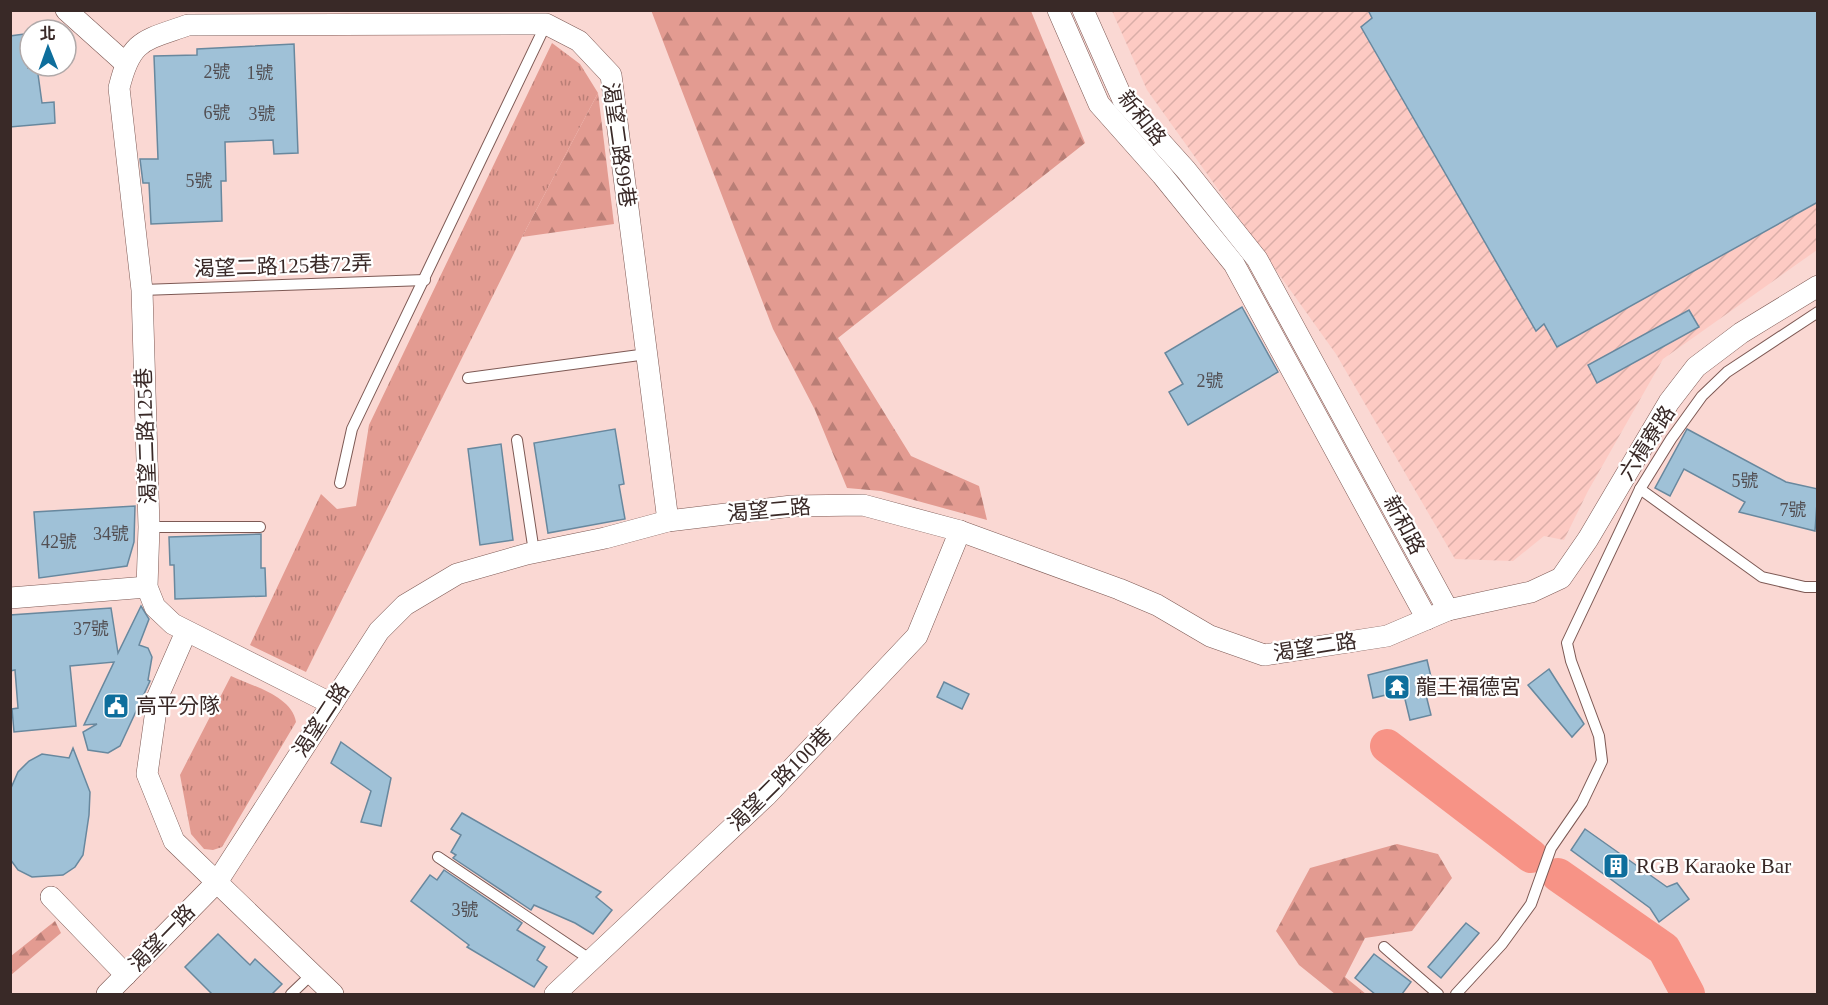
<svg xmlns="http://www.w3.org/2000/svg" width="1828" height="1005" font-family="'Times New Roman','Noto Sans TC',serif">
	<defs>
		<pattern id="industrial-furrows" width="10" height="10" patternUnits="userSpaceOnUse" patternTransform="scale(1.5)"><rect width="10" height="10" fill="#fdcac3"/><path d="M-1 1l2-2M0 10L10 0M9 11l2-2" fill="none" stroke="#daaea8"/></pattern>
		<pattern id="grass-tufts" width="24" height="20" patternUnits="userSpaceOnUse" patternTransform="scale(1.5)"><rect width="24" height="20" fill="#e39b91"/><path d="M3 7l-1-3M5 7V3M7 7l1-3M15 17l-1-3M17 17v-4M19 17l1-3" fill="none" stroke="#b97e76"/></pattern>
		<pattern id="forest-firs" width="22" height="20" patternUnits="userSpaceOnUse" patternTransform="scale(1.5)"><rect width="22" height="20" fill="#e39b91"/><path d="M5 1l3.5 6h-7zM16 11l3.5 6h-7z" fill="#b97e76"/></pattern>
	</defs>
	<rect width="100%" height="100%" fill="#fad8d3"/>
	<path fill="url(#industrial-furrows)" d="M1112,11h705v239l-154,109 -75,132 -24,49 -20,-4 -31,25 -58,-2 -119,-205 -189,-264z"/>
	<g fill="url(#grass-tufts)">
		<path d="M552,43l28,21 18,29 -76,144 -216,435 -56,-27 71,-151 16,15 19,-3 13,-81z"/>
		<path d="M231,676c21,10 61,20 65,46l-74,125 -9,3 -9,-1 -13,-15 -11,-59z"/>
	</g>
	<g fill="url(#forest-firs)">
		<path d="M651,10l380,1 54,132 -247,195 73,118 68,30 8,34 -106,-29 -34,-3 -32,-78 -42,-81z"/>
		<path d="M598,93l16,131 -92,13z"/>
		<path d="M1397,844l41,10 14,24 -40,53 -47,7 -20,39 21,17h-31l-36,-29 -23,-34 34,-63z"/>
		<path d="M55,921l6,12 -50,42v-19z"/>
	</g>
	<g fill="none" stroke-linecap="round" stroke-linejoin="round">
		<g stroke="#f79386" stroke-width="34">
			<path d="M1387,746l144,110"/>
			<path d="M1558,875l106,74 24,45"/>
		</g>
	</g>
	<g fill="#9fc1d7" stroke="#68889e" stroke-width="1.5">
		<path d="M1368,10h450v192l-261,145 -13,-23 -8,7 -175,-304 11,-9z"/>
		<path d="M24,34l4,34 9,-1 5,36 12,-1 1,21 -45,4v-91z"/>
		<path d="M294,44l4,109 -24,1 -1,-14 -48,2 1,39h-5l1,40 -71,3 -2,-41h-6l-3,-24h18l-4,-103 43,-1v-6z"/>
		<path d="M1242,307l36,65 -90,53 -19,-33 14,-8 -18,-31z"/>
		<path d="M1689,310l10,17 -102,56 -9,-18z"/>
		<path d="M615,429l9,55 -5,1 6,34 -77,14 -14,-90z"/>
		<path d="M1687,429l99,53 32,7 -3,42 -76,-19 6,-10 -61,-33 -14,27 -15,-8z"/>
		<path d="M501,444l12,96 -33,5 -12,-96z"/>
		<path d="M135,506l-1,36 -7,24 -88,12 -5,-66z"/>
		<path d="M261,534v34h4l1,28 -91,3 -1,-34h-4l-1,-28z"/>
		<path d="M141,606l8,13 -10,26 9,3 4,9 -4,23 2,1 -30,65 -12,7 -20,-3 -5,-18 14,-8 -13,1 30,-63 -44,4 6,60 -62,6 -2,-23 6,-1 -3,-38 -5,1v-56l101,-7 7,45z"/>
		<path d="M1427,660l5,21 -9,2 8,32 -21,5 -7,-29 -30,7 -5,-23z"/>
		<path d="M1549,669l35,55 -12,13 -44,-52z"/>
		<path d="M944,682l25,12 -7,15 -25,-12z"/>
		<path d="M341,742l50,36 -10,48 -20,-4 10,-31 -40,-28z"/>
		<path d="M73,748l17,44 -1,23 -6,40 -8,12 -12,8 -31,2 -14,-7 -8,-11 1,-71 7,-16 11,-11 13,-7 27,4z"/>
		<path d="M462,813l139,79 -5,5 16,13 -19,24 -18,-11 -41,-18 -3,5 -78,-52 3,-3 -5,-3 10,-17 -10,-6z"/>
		<path d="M1585,829l82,58 10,-4 12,16 -30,23 -9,-14 -79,-58z"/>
		<path d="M444,870l78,53 -5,7 28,17 -8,13 10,7 -13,20 -67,-40 2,-2 -58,-44 19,-26 7,5z"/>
		<path d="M1466,923l13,10 -38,45 -13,-11z"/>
		<path d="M218,934l32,31 5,-6 27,25 -10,10h-60l-27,-27z"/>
		<path d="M1374,954l37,28 -9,12h-27l-20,-16z"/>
	</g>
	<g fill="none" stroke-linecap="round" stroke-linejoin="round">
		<g stroke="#7d5954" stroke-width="12">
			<g id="service">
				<path d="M142,290l283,-10"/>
				<path d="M468,378l179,-24"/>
				<path d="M517,440l17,112"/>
				<path d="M340,483l12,-54 194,-405"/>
				<path d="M1640,489l122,88 43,10h13"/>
				<path d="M149,527h111"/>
				<path d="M438,857l153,103"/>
				<path d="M1384,947l54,47"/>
				<path d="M291,994l21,-20"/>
				<path d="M1456,994l46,-50 29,-40 20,-56 31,-45 20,-42 -3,-25 -28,-75 -4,-18 73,-154 31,-50 31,-43 25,-24 91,-60"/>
			</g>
		</g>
		<g stroke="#7d5954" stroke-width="22">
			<g id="minor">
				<path d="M66,10l59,53"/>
				<path d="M1058,10l41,94 63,71 72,89 193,355"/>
				<path d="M1083,10l40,90 63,70 71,89 191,351"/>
				<path d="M10,598l137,-11"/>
				<path d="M186,632l-28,64 -11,78 27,67 159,153"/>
				<path d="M332,704l-159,-80 -18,-17 -8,-20 2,-60 -7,-237 -23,-202c12,-49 24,-47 69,-63l358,-1 33,17 32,34 57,446"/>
				<path d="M51,897l75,78"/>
				<path d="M107,994l110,-112 162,-251 26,-26 52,-31 70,-20 78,-16 63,-17 124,-15 71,-1 97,26 159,58 38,16 53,31 54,19 123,-19 61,-26 83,-18 30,-14 27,-39 81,-137 27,-35 45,-34 77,-47"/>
				<path d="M555,994l212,-199 150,-159 43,-105"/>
			</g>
		</g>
		<use href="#service" stroke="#fff" stroke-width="10"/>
		<use href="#minor" stroke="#fff" stroke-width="21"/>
	</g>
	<defs>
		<g id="temple-square" transform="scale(1.35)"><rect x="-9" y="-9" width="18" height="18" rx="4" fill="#0e6e9c" stroke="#fff"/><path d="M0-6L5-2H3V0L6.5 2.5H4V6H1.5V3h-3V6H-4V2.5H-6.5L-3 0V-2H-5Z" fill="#fff"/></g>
		<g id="civic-square" transform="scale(1.35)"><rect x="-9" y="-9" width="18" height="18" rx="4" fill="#0e6e9c" stroke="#fff"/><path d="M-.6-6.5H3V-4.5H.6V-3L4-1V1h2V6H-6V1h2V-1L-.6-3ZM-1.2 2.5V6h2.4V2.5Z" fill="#fff"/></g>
		<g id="building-square" transform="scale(1.35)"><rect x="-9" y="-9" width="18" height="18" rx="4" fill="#0e6e9c" stroke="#fff"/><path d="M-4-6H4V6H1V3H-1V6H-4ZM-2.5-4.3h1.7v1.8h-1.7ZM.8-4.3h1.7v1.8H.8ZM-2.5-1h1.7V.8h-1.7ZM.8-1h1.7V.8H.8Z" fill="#fff"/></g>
	</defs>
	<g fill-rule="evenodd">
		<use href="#temple-square" x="1397" y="687"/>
		<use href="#civic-square" x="116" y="706"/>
		<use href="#building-square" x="1616" y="866"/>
	</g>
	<g text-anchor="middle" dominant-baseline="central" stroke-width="4.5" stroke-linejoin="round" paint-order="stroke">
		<g font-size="18" fill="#524f53">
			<text x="217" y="72">2號</text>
			<text x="260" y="73">1號</text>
			<text x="217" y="113">6號</text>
			<text x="262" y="114">3號</text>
			<text x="199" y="181">5號</text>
			<text x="1210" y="381">2號</text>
			<text x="1745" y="481">5號</text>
			<text x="1793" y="510">7號</text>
			<text x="111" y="534">34號</text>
			<text x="59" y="542">42號</text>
			<text x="91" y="629">37號</text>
			<text x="465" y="910">3號</text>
		</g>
		<g font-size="21" fill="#392927" stroke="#fff">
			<text transform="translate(1142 118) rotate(52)">新和路</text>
			<text transform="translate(619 145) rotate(82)">渴望二路99巷</text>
			<text transform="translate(283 266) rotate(-2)">渴望二路125巷72弄</text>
			<text transform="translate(146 436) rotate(-92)">渴望二路125巷</text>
			<text transform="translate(1647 443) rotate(-57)">六槓寮路</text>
			<text transform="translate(769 510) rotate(-5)">渴望二路</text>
			<text transform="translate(1404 525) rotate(62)">新和路</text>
			<text transform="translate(1315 647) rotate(-9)">渴望二路</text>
			<text transform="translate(321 720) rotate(-57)">渴望二路</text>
			<text transform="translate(780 779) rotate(-45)">渴望二路100巷</text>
			<text transform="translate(162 938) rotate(-46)">渴望一路</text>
		</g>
		<g font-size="21" fill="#392927" stroke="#fff" text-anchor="start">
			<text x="1416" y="687">龍王福德宮</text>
			<text x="136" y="706">高平分隊</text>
			<text x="1636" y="866">RGB Karaoke Bar</text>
		</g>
	</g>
	<rect width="1828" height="1005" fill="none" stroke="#392927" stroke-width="24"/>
	<g transform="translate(48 48) rotate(359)"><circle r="28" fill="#ffffff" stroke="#b0a9a9" stroke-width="1.5"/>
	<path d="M0-4.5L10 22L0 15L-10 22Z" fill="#0e6e9c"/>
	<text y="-9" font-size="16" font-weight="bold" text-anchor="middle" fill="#392927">北</text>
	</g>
</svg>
